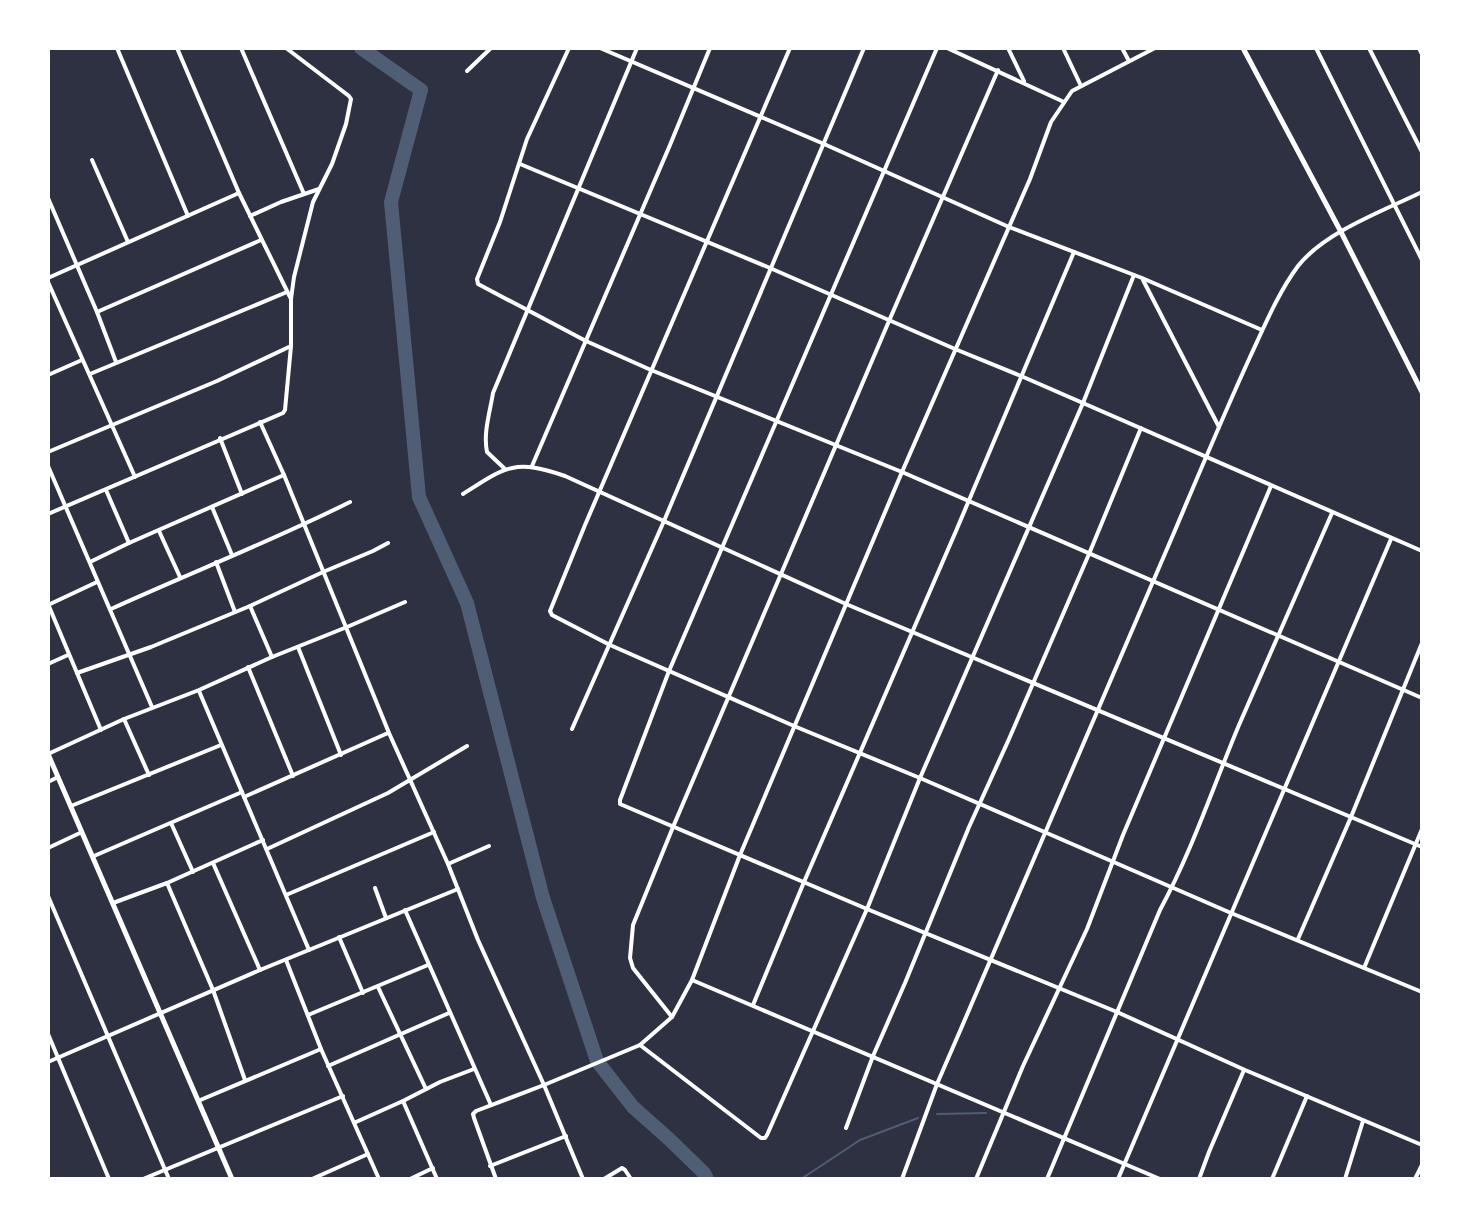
<svg xmlns="http://www.w3.org/2000/svg" width="1470" height="1227" font-family="Overpass,sans-serif">
	<rect width="100%" height="100%" fill="#2d3142"/>
	<g fill="none" stroke-linecap="round" stroke-linejoin="round">
		<g stroke="#4f5d75" stroke-width="2">
			<path d="M937,1114l49,-1"/>
			<path d="M801,1179l59,-39 58,-22"/>
		</g>
		<path stroke="#4f5d75" stroke-width="14" d="M361,48l60,42 -30,112 28,295 48,106 76,295 54,163 36,46 36,32 35,34 3,6"/>
		<g stroke="#fff" stroke-width="4">
			<path d="M117,48l71,168"/>
			<path d="M177,48l62,145 51,104"/>
			<path d="M241,48l63,146"/>
			<path d="M569,48l-42,91 -27,83 -23,57 1,5 108,57 65,29 251,102 520,226"/>
			<path d="M600,48l224,96 185,83 133,51 120,52"/>
			<path d="M790,48l-205,477 -35,86 2,4 58,30 184,81 126,52 311,135 191,79"/>
			<path d="M937,48l-268,623 -49,129v4l247,105 250,103 128,58 177,75"/>
			<path d="M947,48l117,54"/>
			<path d="M1008,48l16,33"/>
			<path d="M1063,48l18,38"/>
			<path d="M1122,48l7,13"/>
			<path d="M1316,48l106,212"/>
			<path d="M1369,48l53,104"/>
			<path d="M1419,48l3,6"/>
			<path d="M467,71l24,-23"/>
			<path d="M92,160l36,82"/>
			<path d="M520,164l250,104 185,81 66,27 401,175"/>
			<path d="M48,198l49,114 19,50"/>
			<path d="M250,216l31,-14 38,-13"/>
			<path d="M48,278l191,-85"/>
			<path d="M1143,280l76,147"/>
			<path d="M48,282l87,195"/>
			<path d="M97,312l164,-72"/>
			<path d="M90,374l197,-82"/>
			<path d="M48,375l34,-15"/>
			<path d="M260,422l24,53 105,258 59,131 30,76 66,145 39,94"/>
			<path d="M220,438l22,56"/>
			<path d="M48,452l169,-71 74,-35"/>
			<path d="M48,466l104,241"/>
			<path d="M532,466l138,-321 40,-97"/>
			<path d="M505,469l-18,-17c-4,-19 3,-40 6,-59l144,-345"/>
			<path d="M106,490l23,53"/>
			<path d="M463,494c43,-28 52,-35 102,-18l281,128 576,243"/>
			<path d="M212,507l20,48"/>
			<path d="M48,514l235,-101 2,-3 6,-64v-47l3,-22 19,-75 19,-38 14,-40 5,-25 -2,-3 -63,-48"/>
			<path d="M159,531l21,46"/>
			<path d="M90,562l39,-19 155,-68"/>
			<path d="M216,562l19,50"/>
			<path d="M48,604l53,126"/>
			<path d="M48,605l49,-23"/>
			<path d="M250,606l22,51"/>
			<path d="M111,609c79,-36 161,-68 239,-107"/>
			<path d="M298,647l43,108"/>
			<path d="M48,664l20,-9"/>
			<path d="M248,667l45,109"/>
			<path d="M77,673l74,-26 99,-41 73,-34 50,-21 15,-8"/>
			<path d="M199,691l110,259"/>
			<path d="M124,719l25,56"/>
			<path d="M572,729l92,-208 200,-473"/>
			<path d="M48,754l76,-35 75,-29 73,-33 75,-30 58,-25"/>
			<path d="M48,782l10,-5"/>
			<path d="M244,797l144,-64"/>
			<path d="M71,806l150,-61"/>
			<path d="M171,823l22,49"/>
			<path d="M48,848l34,-16"/>
			<path d="M267,849l121,-56 79,-47"/>
			<path d="M94,856l148,-64"/>
			<path d="M213,863l47,107"/>
			<path d="M448,864l41,-18"/>
			<path d="M167,883l46,107 32,90"/>
			<path d="M375,888l11,30"/>
			<path d="M286,895l148,-63"/>
			<path d="M48,896l121,283"/>
			<path d="M113,903l54,-20 96,-43"/>
			<path d="M405,910l86,195"/>
			<path d="M339,937l24,56"/>
			<path d="M1298,939l53,-122 71,-174"/>
			<path d="M286,960l35,89 58,130"/>
			<path d="M1364,968l58,-139"/>
			<path d="M692,980l468,199"/>
			<path d="M378,987l48,102"/>
			<path d="M753,1005l51,-123 152,-351 118,-279"/>
			<path d="M308,1015l120,-50"/>
			<path d="M672,1017l-39,-49 -3,-10 3,-33 40,-98 216,-506 109,-251"/>
			<path d="M48,1034l61,145"/>
			<path d="M640,1045l121,93h4l2,-3 100,-226 53,-131 163,-375 51,-128"/>
			<path d="M48,1062l212,-92 198,-81"/>
			<path d="M328,1066l121,-53"/>
			<path d="M198,1101l123,-52"/>
			<path d="M403,1101l34,78"/>
			<path d="M356,1122l47,-21 37,-19 34,-13"/>
			<path d="M846,1128l27,-72 32,-73 64,-156 40,-88 80,-185 52,-126"/>
			<path d="M490,1166l76,-30"/>
			<path d="M143,1179l200,-83"/>
			<path d="M312,1179l56,-25"/>
			<path d="M410,1179l23,-11"/>
			<path d="M496,1179l-22,-61 -1,-4 3,-3 68,-26 96,-40 32,-28 20,-37 48,-125 162,-383 128,-293 21,-57 21,-31 83,-43"/>
			<path d="M604,1179l18,-11 3,2 6,9"/>
			<path d="M902,1179l35,-95 23,-53c71,-165 143,-330 213,-496 25,-59 50,-119 77,-178 14,-30 28,-64 48,-91 27,-34 85,-55 124,-74"/>
			<path d="M976,1179l47,-113 64,-137 36,-94 148,-349"/>
			<path d="M1047,1179l113,-269c32,-59 53,-123 79,-185 31,-71 62,-141 93,-212"/>
			<path d="M1118,1179l273,-640"/>
			<path d="M1199,1179l10,-27 35,-82"/>
			<path d="M1272,1179l35,-83"/>
			<path d="M1345,1179l18,-58"/>
			<path d="M1415,1179l7,-14"/>
		</g>
		<g stroke="#fff" stroke-width="5">
			<path d="M1243,48l98,184 81,160"/>
			<path d="M48,754l184,425"/>
		</g>
	</g>
	<rect width="1470" height="1227" fill="none" stroke="#ffffff" stroke-width="100"/>
</svg>
